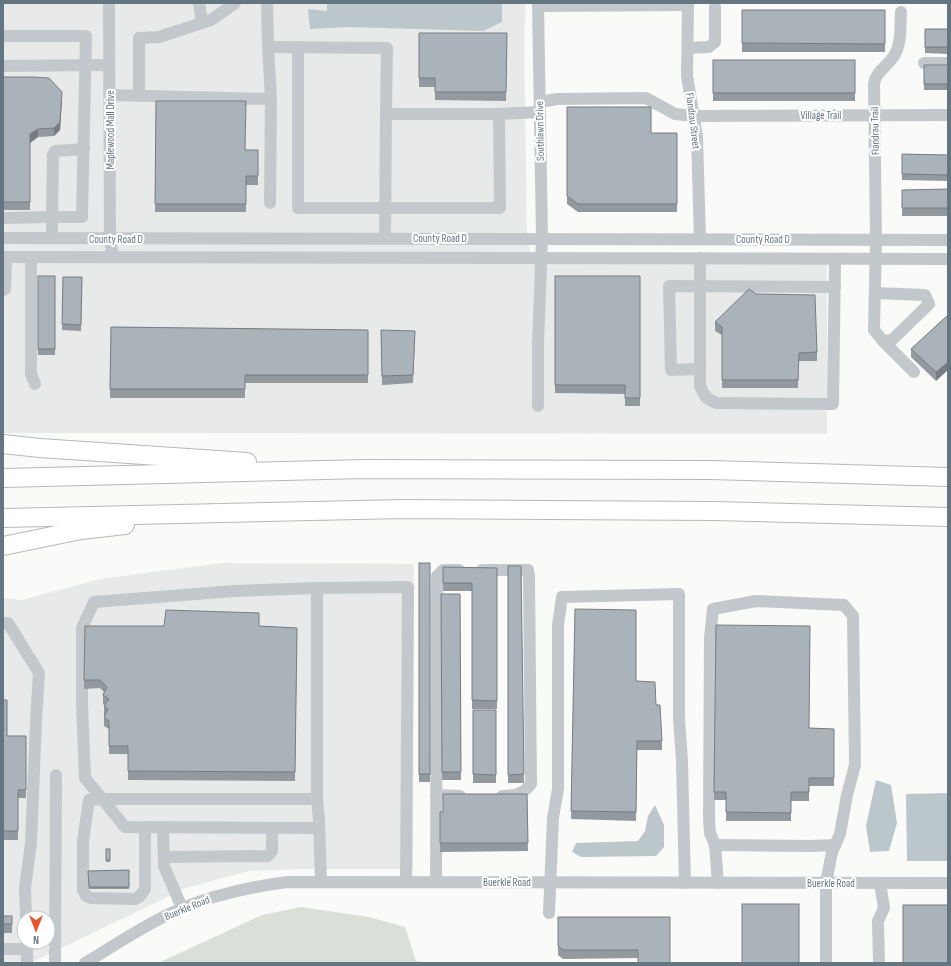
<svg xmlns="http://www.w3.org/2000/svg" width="951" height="966" font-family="'Sofia Sans Condensed',sans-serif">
	<rect width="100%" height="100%" fill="#fafaf8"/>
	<g fill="#e8e9e9" fill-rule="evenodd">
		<path d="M3,3h523l-2,35 3,201 5,18 295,1v176l-824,-1z"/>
		<path d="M221,563l193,1 -1,305h-112l-52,2 -63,17 -147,71 -10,4h-26v-365l19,2 78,-21zM24,918h24v24h-24z"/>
	</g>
	<path fill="#dadfd7" d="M301,907l68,10 36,10 11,34 17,2h-275l104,-48z"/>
	<g fill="#bbc7cb">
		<path d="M327,3h175v19l-19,9 -134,-4 -39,2 -2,-20 19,2z"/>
		<path d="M876,780l15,5 6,38 -8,28 -19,1 -4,-26z"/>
		<path d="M948,793v68h-41l-1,-67z"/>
		<path d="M655,805l9,20v22l-8,9 -75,1 -9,-5 4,-9 62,-2 7,-10 3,-15z"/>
	</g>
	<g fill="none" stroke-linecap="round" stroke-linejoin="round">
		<g stroke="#b4b9bd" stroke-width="20">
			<g id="highway">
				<path d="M3,444l37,4 207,14"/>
				<path d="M3,478l361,-9 346,1 238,7"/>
				<path d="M3,518l401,-9 310,2 234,6"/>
				<path d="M3,546l78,-16 44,-5"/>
			</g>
		</g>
		<g stroke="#c3c8cc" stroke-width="12">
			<path d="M109,3l1,236 3,18"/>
			<path d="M199,3l3,20"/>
			<path d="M267,3l1,44"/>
			<path d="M538,3l4,235 -4,106v62"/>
			<path d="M688,3l-1,73 10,61 3,102"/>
			<path d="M538,6l150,-1"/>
			<path d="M3,36h83l-4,181h-30v21"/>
			<path d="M298,47v161h202l-1,-94"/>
			<path d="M688,48l21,-1 6,-5v-35"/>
			<path d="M924,63h24"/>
			<path d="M3,66l106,-1"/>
			<path d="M109,95l162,4 -3,-52 119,1 -1,66h113l41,-2"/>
			<path d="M139,96v-58l20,-1 43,-14 9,-3 24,-17"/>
			<path d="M540,102l17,-3 89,-1 29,16 18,2 255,-1"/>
			<path d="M270,203l1,-104"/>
			<path d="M3,218l49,-1 1,-62 2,-4 29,-2"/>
			<path d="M3,238l945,2"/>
			<path d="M385,238l1,-124"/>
			<path d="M3,257l945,2"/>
			<path d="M31,257v117l4,10"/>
			<path d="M700,258v127c3,10 7,15 17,18l116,1 2,-145"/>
			<path d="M3,290l2,-1 1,-32"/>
			<path d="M875,293l50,2 4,9 -37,36 -9,1 -9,-11 2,-90 -2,-156c2,-13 13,-17 20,-28 8,-13 6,-29 7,-44"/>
			<path d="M883,341l31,31"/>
			<path d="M700,369l-29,1 -2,-84 166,1"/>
			<path d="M482,570h46l1,7 2,207c-8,10 -16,12 -29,12"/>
			<path d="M317,588v211l2,21 2,62"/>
			<path d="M3,623h5l31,50 -3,48 -5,122 -6,45 1,30"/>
			<path d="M436,795l24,1"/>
			<path d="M145,827v62l-5,7 -5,3 -44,-1 -5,-2 -3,-6v-49l6,-41 13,-1h215"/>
			<path d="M163,828l1,38 18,42"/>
			<path d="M319,828l-194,-1 -40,-49 -3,-74v-76l12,-26 140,-11 83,-3 91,-1 -2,295"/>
			<path d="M715,845l97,1 23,-1"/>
			<path d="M164,857l104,-1 4,-5v-23"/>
			<path d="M436,882l1,-306 6,-6h16"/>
			<path d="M718,883l-3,-38 -5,-12 -1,-14 1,-181 3,-29 43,-8 88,4 9,11 2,149 -8,30 -7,39 -8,18 -6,31v80"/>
			<path d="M549,913l4,-95 5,-29v-164l4,-28 117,-3v125l3,42 3,122"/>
			<path d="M27,942v21"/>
			<path d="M3,949h24"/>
			<path d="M55,963l1,-188"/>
			<path d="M85,963c31,-18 60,-39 93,-53 35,-15 71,-23 109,-28l661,1"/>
			<path d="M879,963l-1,-42 6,-13 -4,-25"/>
		</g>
		<use href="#highway" stroke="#fff" stroke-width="18"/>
	</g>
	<g fill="#929a9f">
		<rect x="742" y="10" width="143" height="42"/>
		<path d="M925,29h23v25l-23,-1z"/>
		<path d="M419,33h88l-1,68 -71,-1v-13h-16z"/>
		<rect x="713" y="60" width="142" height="41"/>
		<rect x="924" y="65" width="24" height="25"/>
		<path d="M3,77l59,24 -2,29 -6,6 -16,1 -8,6v67h-27z"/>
		<path d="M156,101l89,49h13v35h-12v27h-91z"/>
		<path d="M567,107l84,26h26v79h-99l-11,-8z"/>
		<path d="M902,154l46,1v26l-46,-1z"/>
		<path d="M948,189v27h-46v-26z"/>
		<rect x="38" y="276" width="17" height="79"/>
		<path d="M555,276h85v130h-15v-12l-70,-1z"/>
		<path d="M63,277h19l-1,54 -19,-1z"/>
		<path d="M948,315l-12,66 -25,-24v-8z"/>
		<path d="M715,322l102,30v9h-18l-1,27h-76v-53l-7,-4z"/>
		<path d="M111,327l257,3v53h-123v15h-135z"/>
		<path d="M381,330l34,9 -2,44 -31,2z"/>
		<rect x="419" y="563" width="11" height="219"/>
		<path d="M508,566h13l3,217h-16z"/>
		<path d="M443,567l54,1v141h-25v-118h-29z"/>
		<path d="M441,594h19l1,186h-19z"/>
		<path d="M575,609l81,96 6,36v9h-25l-1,71 -65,-2z"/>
		<path d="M716,625l93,103 25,1v57h-25v15h-18v20h-65v-21h-12z"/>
		<path d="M85,626h174l38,2 -2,153 -167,-1v-26h-19v-25l-5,-3v-9l1,-2h-1v-9l1,-1 -2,-1v-9l1,-3 -4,-4 -16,1z"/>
		<path d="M3,700l4,36h19v62h-8v42h-15z"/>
		<rect x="473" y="710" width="23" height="73"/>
		<path d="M527,794l1,57 -88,1v-40h3z"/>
		<rect x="106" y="849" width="4" height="13"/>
		<path d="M129,870v19h-40l-1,-18z"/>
		<rect x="3" y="916" width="9" height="17"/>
		<path d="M558,917h112l-32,41 -75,1 -5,-4z"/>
	</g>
	<g fill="#777d82">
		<path d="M62,92l-2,38 -6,6v-8z"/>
		<path d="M38,129v8l-8,6v67v-76z"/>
		<path d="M948,362v8l-12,11v-9z"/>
	</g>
	<g fill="#aab3b9" stroke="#777d82">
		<path d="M742,10h143v34l-143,-1z"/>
		<rect x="925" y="29" width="23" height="18"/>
		<path d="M419,33h88l-1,59h-71v-14h-16z"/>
		<rect x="713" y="60" width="142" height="33"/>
		<rect x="924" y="65" width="24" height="19"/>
		<path d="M3,77h29l17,1 13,14 -2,30 -6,6 -16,1 -8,5v68h-27z"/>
		<path d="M156,101h90l-1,49h13v26h-12v28h-91z"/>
		<path d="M567,107h84v26h26v71h-99l-11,-8z"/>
		<path d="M902,154l46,1v20l-46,-1z"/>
		<path d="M948,189v19h-46v-18z"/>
		<rect x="38" y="276" width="17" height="73"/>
		<path d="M555,276h85v122h-15v-13h-70z"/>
		<path d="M63,277h19l-1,48 -19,-1z"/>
		<path d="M749,289l7,5 59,1 2,57 -18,1 -1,27h-76v-53l-7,-5z"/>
		<path d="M948,315v47l-12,10 -25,-23z"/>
		<path d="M111,327l257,3v45h-123v14h-135z"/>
		<path d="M381,330l34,1 -2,44 -31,1z"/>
		<rect x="419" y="563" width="11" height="211"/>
		<path d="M508,566h13l3,208 -16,1z"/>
		<path d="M443,567l54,1v133l-25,-1v-117h-29z"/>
		<path d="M441,594h19l1,178h-19z"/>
		<path d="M575,609l61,1v71l19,1 1,23h4l2,36h-25l-1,71 -65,-1z"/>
		<path d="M166,610l93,3v13l38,2 -2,144 -167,-1v-25h-19v-25l-5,-4 4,-8 -4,-3 5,-7 -6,-4 4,-8 -7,-7h-16l1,-54h79z"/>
		<path d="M716,625l94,1 -1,102 25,1v49h-25v14h-18v21l-65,-1v-20h-12z"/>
		<path d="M3,700h4v36h19v54h-8v41h-15z"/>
		<path d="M473,710h23v65l-23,-1z"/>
		<path d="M443,794h84l1,49h-88v-31h3z"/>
		<rect x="106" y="849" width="4" height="11"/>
		<path d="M129,870v17h-40l-1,-16z"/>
		<rect x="742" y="904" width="57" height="59"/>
		<rect x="903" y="905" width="45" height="58"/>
		<rect x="3" y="916" width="9" height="8"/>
		<path d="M558,917h112v46h-32v-13h-75l-5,-4z"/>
	</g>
	<g text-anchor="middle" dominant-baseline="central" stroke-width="4" stroke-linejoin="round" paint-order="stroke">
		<g font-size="11" fill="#657683" stroke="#fff">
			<text x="821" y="115">Village Trail</text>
			<text transform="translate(693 121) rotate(83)">Flandrau Street</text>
			<text transform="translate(110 130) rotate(-90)">Maplewood Mall Drive</text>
			<text transform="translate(540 131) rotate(-91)">Southlawn Drive</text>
			<text transform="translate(875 131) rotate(-91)">Flandrau Trail</text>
			<text x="440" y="238">County Road D</text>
			<text x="116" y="239">County Road D</text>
			<text x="763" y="239">County Road D</text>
			<text x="507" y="882">Buerkle Road</text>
			<text x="831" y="883">Buerkle Road</text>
			<text transform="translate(187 908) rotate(-22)">Buerkle Road</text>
		</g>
	</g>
	<rect width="951" height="966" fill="none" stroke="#657683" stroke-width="8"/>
	<g transform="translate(36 930) rotate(180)"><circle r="19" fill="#ffffff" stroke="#c1c8cd"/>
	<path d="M0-3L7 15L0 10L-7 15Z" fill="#e4572e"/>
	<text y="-6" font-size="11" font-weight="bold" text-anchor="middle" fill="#657683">N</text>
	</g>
</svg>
